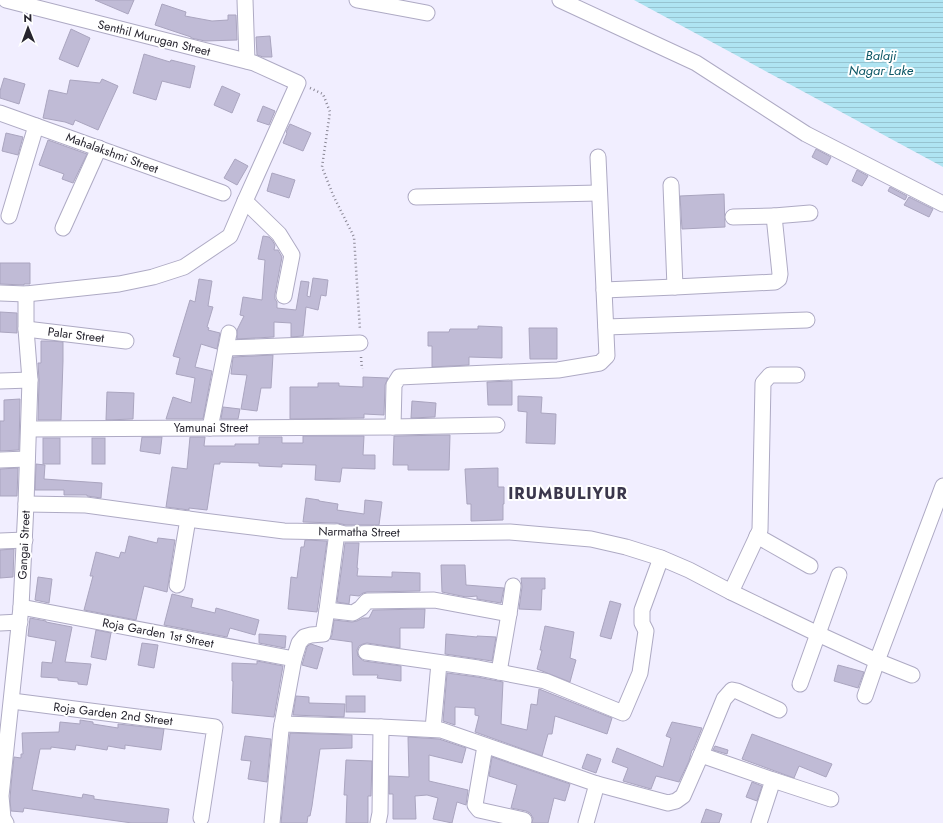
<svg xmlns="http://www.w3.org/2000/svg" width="943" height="823" font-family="Jost,sans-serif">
	<defs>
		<pattern id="water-rules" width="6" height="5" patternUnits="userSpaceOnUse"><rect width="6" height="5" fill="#afe4f2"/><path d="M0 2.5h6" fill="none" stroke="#96c3d0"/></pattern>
	</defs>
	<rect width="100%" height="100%" fill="#f1eeff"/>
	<path fill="url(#water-rules)" d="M634,0h309v167z"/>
	<g fill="#c0bbd6" stroke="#aaa5bf">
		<path d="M95,0h39l-6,14z"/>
		<path d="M162,4l24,8 -1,4 27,5 16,-1v-5h8l1,25 -32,1 -14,-3v-1l-36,-12z"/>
		<path d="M71,29l19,9 -12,29 -19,-8z"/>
		<path d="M270,36l2,21h-9l-6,-2 -1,-18z"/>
		<path d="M144,54l26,8 1,-2 24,6 -5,22 -28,-7 -6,19 -23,-7z"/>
		<path d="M4,78l21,6 -6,20 -19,-6v-7z"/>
		<path d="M102,79l16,7 -20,44 -23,-10 -2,5 -8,-3 -22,-4 6,-28 18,4 3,-14 30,3z"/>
		<path d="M222,86l18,8 -8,19 -18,-8z"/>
		<path d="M263,106l12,5 -6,14 -12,-4z"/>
		<path d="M290,124l21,9 -8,18 -20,-8 4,-10 -1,-1z"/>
		<path d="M6,133l17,4 -5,18 -16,-4z"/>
		<path d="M48,140l39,14 -14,29 -11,-4 2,-5 -25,-9z"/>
		<path d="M816,149l15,8 -4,8 -15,-8z"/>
		<path d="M235,159l13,7 -11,19 -13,-7z"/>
		<path d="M857,170l11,6 -6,10 -10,-5z"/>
		<path d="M272,173l23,7 -6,18 -22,-7z"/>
		<path d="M890,187l17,9 -2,4 -17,-9z"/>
		<path d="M724,194l1,33 -43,2 -2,-33z"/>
		<path d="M909,197l24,12 -4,8 -25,-12z"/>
		<path d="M263,236l6,1 3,3 3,5 -1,5h4l4,7 -7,37v5l2,3v6l19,2 5,-29 8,1 -2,14 3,1 3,-19 15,2 -2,16 -5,-1 -3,15 -12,-3 -3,29 -12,1v-14l-17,-1v15l-37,2v-9l7,-14 -4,-1 3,-18 19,3 3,-40 -7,-1z"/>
		<path d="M0,263h30v21h-6v1l-24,-1z"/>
		<path d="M199,279l13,2 -4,25 5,1 -6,20 2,1 -1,2 12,3 -3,16 -16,-5 -6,23 17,4 -9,48h-37l7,-22 18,6 4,-25 -19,-4 4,-16 -7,-2 17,-56 5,2z"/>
		<path d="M0,312l17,1v20l-17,-1z"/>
		<path d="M478,326l24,1v31l-33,-1v8l-37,2v-21h-4v-14h21l1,-3h28z"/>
		<path d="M529,328h28v31h-27z"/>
		<path d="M41,341h11l11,1v19l-2,59h-23l1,-40 -1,-17h3z"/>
		<path d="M273,355l-2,33h-10l-4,23 -16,-2 6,-34 -16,-1 2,-17z"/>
		<path d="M363,377l25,1 -3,7 -1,30 -20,-1v4l-74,1v-32h28v-4h21v3l24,1z"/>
		<path d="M512,381v24h-24l-1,-23z"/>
		<path d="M107,392l27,1 -1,26 -27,1z"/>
		<path d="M518,396l24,1 -1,16 15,1 -1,30 -29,-1 1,-31 -9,-1z"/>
		<path d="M20,399l-1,51 -19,1v-30h4v-21z"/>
		<path d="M412,401l24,2 -1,14 -24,1z"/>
		<path d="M223,407l17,2 -2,10h-17z"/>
		<path d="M450,435l-1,35h-41v-5h-15l1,-29z"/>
		<path d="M303,436h61l-1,19h12v14l-33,-1 -2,14 -25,-2 1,-15 -34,-1v3l-23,-1v-3l-39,-1v2h-6l-7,46 -18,-2v2l-23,-3 6,-40 15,2 3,-32h15l-1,9h31v-2h24v-7h23v6h21z"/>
		<path d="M142,437h20l-2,17 -20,-3z"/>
		<rect x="43" y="438" width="17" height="26"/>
		<rect x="92" y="438" width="13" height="26"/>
		<path d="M36,464l9,1 -1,14 58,4 -1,15 -14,-2v-1h-23v-5h-29z"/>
		<path d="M18,468l-1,28h-17v-27z"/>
		<path d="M498,468v19h6v17h-1v16l-32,1v-17h-4l-2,-35z"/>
		<path d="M306,498l13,2v1l19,3 -1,6 27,4 1,-14 17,2 -3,23h-33l-9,-2 -34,-1z"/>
		<path d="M129,536l28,7 1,-5 17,2 -8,52 -23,-6 -8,34 -52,-10 9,-34h-3l6,-24 23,6 2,-6 4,1z"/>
		<path d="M305,540l22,1 -10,71 -29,-3 3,-32 6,1 4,-31h3z"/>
		<path d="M345,543h14l-2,25h1l-1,8 35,1v-5l28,1v18l-53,1 -4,1 -4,3 -9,-1 -1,9 -12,-2z"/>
		<path d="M14,549l-1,28 -13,1v-28z"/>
		<path d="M441,565h24l1,20 38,3 -3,15 -24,-4v-3l-11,1 -24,-5z"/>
		<path d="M38,577l14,2 -3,24 -14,-3z"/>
		<path d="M521,578h24v11h-3l-1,21 -22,-1 3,-22z"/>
		<path d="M172,594l21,5 -2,8 24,6 1,-5 43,12 -4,15 -25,-7 -3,9 -63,-12z"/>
		<path d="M610,601l11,3 -10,35 -11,-3z"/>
		<path d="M425,609l-1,19h-24v20l-33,-5 -4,1 -4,2 -2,4 1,6 3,3 3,2 37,5v15l-24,-3 1,-3h-25l-1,-33 -22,-3 2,-4 2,-15 18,2 5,-1 6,-3h6l4,-8z"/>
		<path d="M30,618l16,3v1l26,5 -7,35 26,2 -4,21 -9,-1v-2l-20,-2v-2l-17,-1 1,-15 10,1 4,-22 -28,-5z"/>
		<path d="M545,626l29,6 -4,26 6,2 -6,22 -33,-13 5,-19h-2z"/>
		<path d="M96,630l15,3 -5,27 -15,-3z"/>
		<path d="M259,634l27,2 -1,12 -26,-5z"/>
		<path d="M446,634l31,3v-1l19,1 -4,24 -47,-7z"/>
		<path d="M142,643l16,2 -4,23 -16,-3z"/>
		<path d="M311,644l12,4 -6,21 -15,-4 5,-18 2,-2z"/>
		<path d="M257,661l26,5 -9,51 -42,-4 1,-32h-1v-18l25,1z"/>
		<path d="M838,665l26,7 -6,16 -24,-7z"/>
		<path d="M447,673l30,4 26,5 -2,42 26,6 4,-26 6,1 2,-16 73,29 -5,16 -52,-18 -3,18h-4l-6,22 -67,-24 4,-16 -4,-1v-7l-20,-1v18l-12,-4z"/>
		<path d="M296,696l13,1v6l36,1 -1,13 -51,-2z"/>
		<rect x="346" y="696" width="19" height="16"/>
		<path d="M80,720l13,2v2l25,4v-4l46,5 -3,21 -36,-5v4l-17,-3 -1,4 -31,-5 -1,5 -24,-3v2h-11l-8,41 50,8 1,-4 11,2v3l75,10 -2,14h-35l-108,-15 -1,4 -12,-1 -1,-11 1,-15 3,-28 7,1v-4h2l-1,-21 37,-1 1,-10 20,2z"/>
		<path d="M672,722l30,6 -9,22h-1l-3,11 -10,21 -23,-6 -5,13 -28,-8 5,-13 -16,-6 5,-14 46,19 8,-29 -5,-2z"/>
		<path d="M290,733l62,2v13l-32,1 -8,57 -2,10h-2l-1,7h-26z"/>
		<path d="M752,734l80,30 -6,13 -27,-11 -5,12 -52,-19z"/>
		<path d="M245,736l26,3 -4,43 -19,-3 3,-18 -10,-1z"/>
		<path d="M408,737l31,2 27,9 -4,15 -33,-8v26l39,9 -2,15 -9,-3 -5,21 -19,-4 5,-21 -11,-3 -12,1 1,23h-23v-25h-4v-18l20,1z"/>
		<path d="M715,746l13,4 -1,4 -14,-4z"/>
		<path d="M587,754l14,5 -5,14 -14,-5z"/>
		<path d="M492,757l78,27 -5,17 -11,-3 -6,25h-16l1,-5 -3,-5 -4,-2 -15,-3 6,-23 -28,-9z"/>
		<path d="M346,760l26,1 -1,35h-3v27h-22l1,-28h-3z"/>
		<path d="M752,782l10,4 -5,15 -11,-4z"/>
		<path d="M706,809l16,5 -3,9h-18z"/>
	</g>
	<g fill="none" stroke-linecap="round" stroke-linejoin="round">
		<g stroke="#aeaac4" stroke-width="17">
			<g id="street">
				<path d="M245,0l2,61"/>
				<path d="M357,0l70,13"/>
				<path d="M560,0l136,63 110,71 137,70"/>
				<path d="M0,113l223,80"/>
				<path d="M671,185l4,102"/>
				<path d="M416,197l183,-4"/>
				<path d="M245,201l34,33 13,21 -8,41"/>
				<path d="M9,216l27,-90"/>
				<path d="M774,216l36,-3"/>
				<path d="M63,228l36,-80"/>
				<path d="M604,290l71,-3 100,-5 4,-3 1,-5 -6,-58 -41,1"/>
				<path d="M0,293l26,1 93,-10 34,-7 31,-10 46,-31 15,-35 53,-118 -44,-20 -248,-63"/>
				<path d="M606,327l201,-7"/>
				<path d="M26,329l100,12"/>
				<path d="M226,348l134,-5"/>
				<path d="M0,381l30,-1"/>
				<path d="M393,427l1,-42 5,-8 159,-7 42,-7 7,-7 -9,-199"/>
				<path d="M210,428l19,-95"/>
				<path d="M29,429l364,-2 104,-2"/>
				<path d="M0,460l27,-1"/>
				<path d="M26,504l60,1 117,16 81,10 53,1 8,2 165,-2 81,7 35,8 35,11 28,12 42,22 87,42 59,27 35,14"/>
				<path d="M757,536l53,30"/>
				<path d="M0,541l25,-1"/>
				<path d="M177,585l11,-66"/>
				<path d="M731,592l29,-62 3,-147 7,-8h27"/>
				<path d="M21,607l273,52"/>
				<path d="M327,610l26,3 8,-5 6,-7 67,-1 75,14 4,-28"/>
				<path d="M0,623l20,-1"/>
				<path d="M366,652l112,16 67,13 78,32 17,-40 6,-42 -4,-8v-13l19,-52"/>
				<path d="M499,672l10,-58"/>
				<path d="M800,684l39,-109"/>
				<path d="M865,696l12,-35 66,-175"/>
				<path d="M12,701l203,26 -14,91"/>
				<path d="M282,724l99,3 60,3 156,54 71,19 8,-2 7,-5 18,-41 23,-56 8,-9 5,1 42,19"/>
				<path d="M433,729l6,-66"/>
				<path d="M485,746l-10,59 4,5 45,10"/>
				<path d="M701,755l72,25 -14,43"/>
				<path d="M773,780l58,19"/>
				<path d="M6,823l-3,-5 -2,-22 20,-189 5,-103 4,-124 -4,-51v-35"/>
				<path d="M272,823l9,-93 13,-71 5,-16 5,-6 7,-2 12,-1 4,-24 10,-78"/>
				<path d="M378,823l2,-10 1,-86"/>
				<path d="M586,823l11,-39"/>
			</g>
		</g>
		<g stroke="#8a8795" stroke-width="2.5" stroke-dasharray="1 3" stroke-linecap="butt">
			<path d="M310,88l13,6 7,18 -8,55 11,28 21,42 6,93"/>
			<path d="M361,357l1,12"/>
		</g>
		<use href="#street" stroke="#fff" stroke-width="15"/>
	</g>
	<g text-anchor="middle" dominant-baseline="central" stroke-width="4" stroke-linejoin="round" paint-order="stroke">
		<g font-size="12" fill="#26242e" stroke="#fff">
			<text transform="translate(154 38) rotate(14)">Senthil Murugan Street</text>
			<text transform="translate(112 153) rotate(20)">Mahalakshmi Street</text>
			<text transform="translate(76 335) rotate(7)">Palar Street</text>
			<text x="211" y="428">Yamunai Street</text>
			<text transform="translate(359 532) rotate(1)">Narmatha Street</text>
			<text transform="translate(24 545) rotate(-87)">Gangai Street</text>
			<text transform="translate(158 633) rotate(11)">Roja Garden 1st Street</text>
			<text transform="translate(113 714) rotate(7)">Roja Garden 2nd Street</text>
		</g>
		<g font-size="13" font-style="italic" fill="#0b5564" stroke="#fff">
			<text x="881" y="55">Balaji<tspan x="881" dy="15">Nagar Lake</tspan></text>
		</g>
		<g font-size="16" font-weight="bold" letter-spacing="1" fill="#3b374c" stroke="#fff">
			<text x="568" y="493">IRUMBULIYUR</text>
		</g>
	</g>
	<g transform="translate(28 28) rotate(359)" stroke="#ffffff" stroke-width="3" paint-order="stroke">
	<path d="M0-3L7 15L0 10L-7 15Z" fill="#26242e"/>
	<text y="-6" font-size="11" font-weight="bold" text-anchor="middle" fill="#26242e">N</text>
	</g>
</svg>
